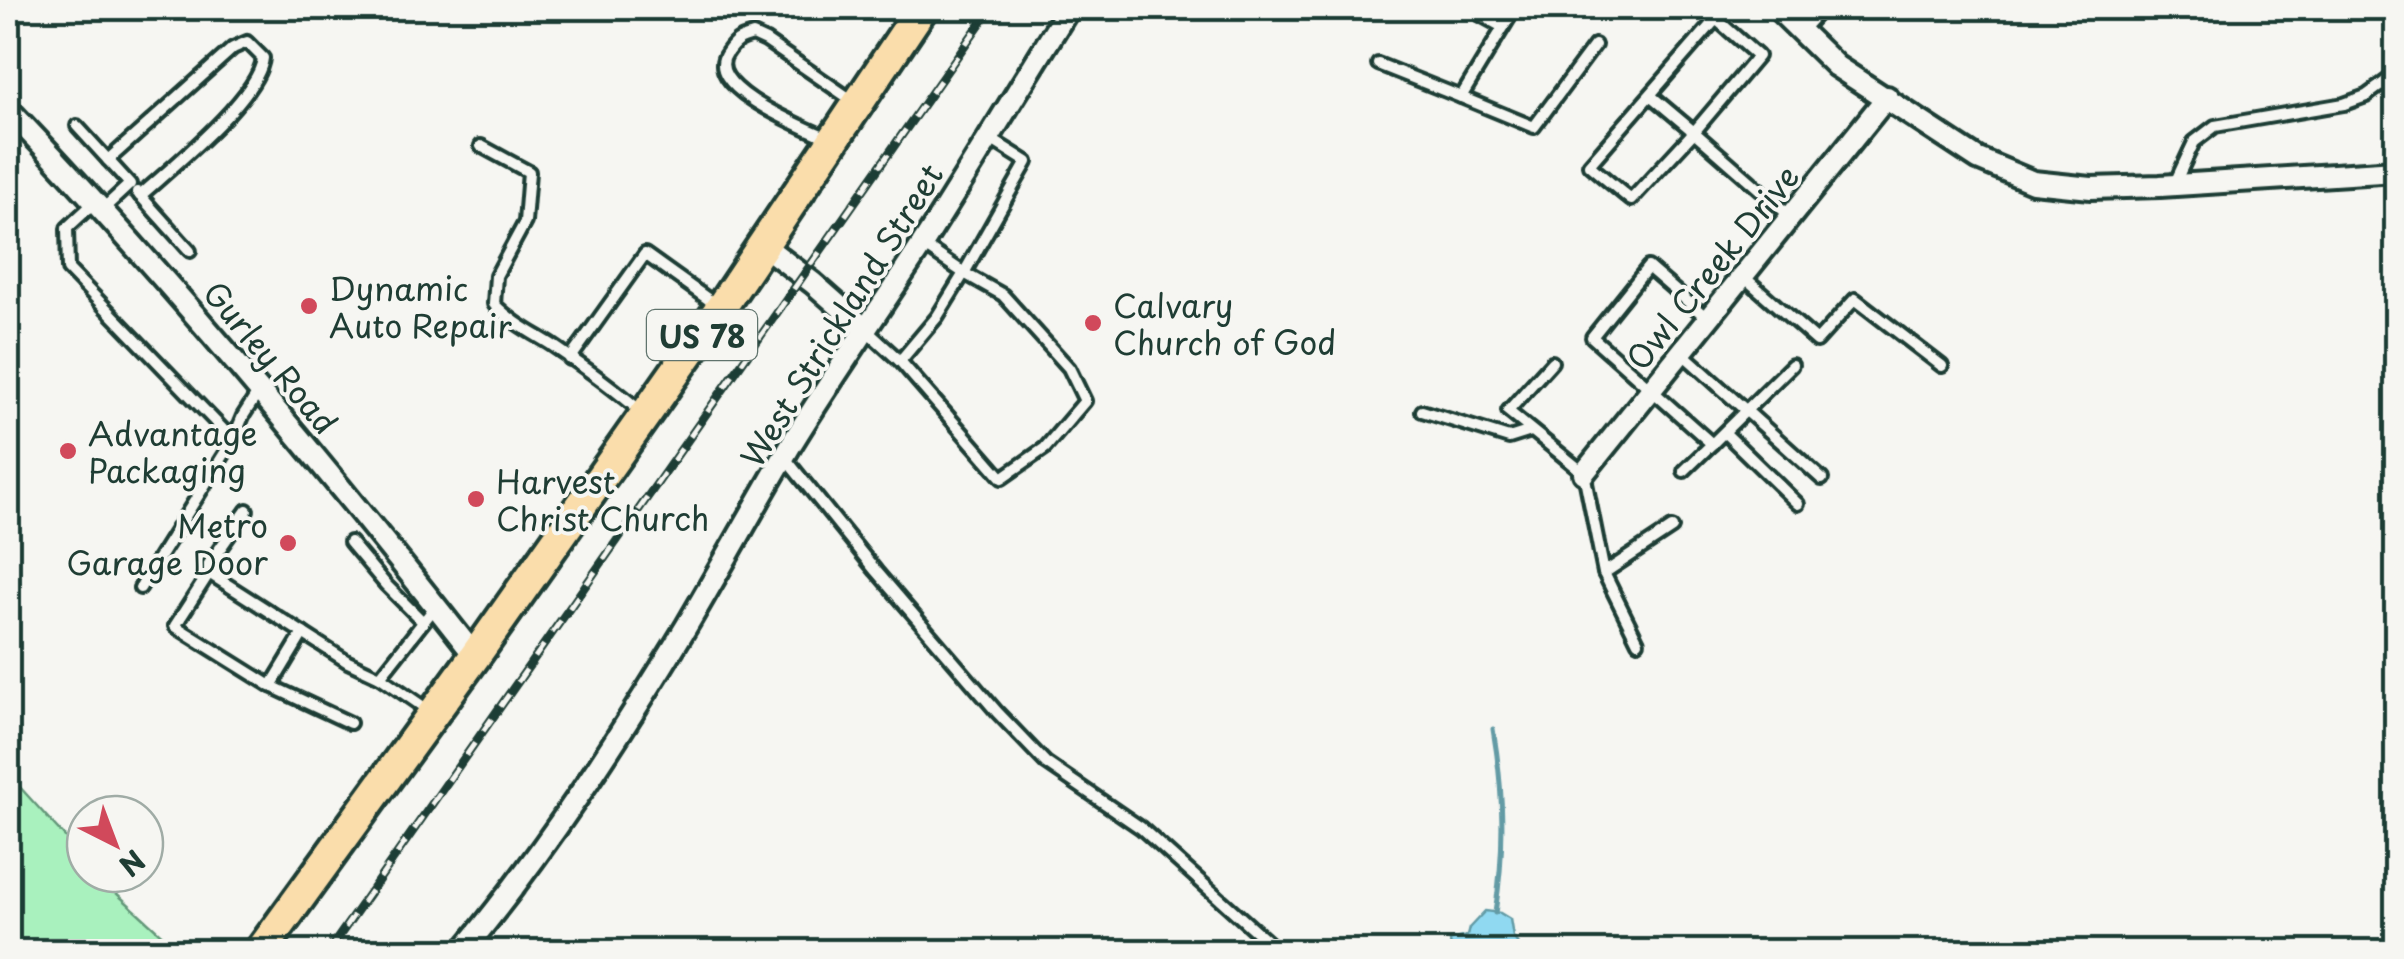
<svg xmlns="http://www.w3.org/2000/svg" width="2404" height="959" font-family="'Playpen Sans',sans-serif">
	<rect width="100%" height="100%" fill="#f6f6f2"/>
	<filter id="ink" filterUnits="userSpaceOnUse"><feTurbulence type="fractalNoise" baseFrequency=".01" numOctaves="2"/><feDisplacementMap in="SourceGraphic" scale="20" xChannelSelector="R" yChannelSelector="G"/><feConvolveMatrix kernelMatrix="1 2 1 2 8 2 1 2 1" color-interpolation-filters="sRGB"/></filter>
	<g filter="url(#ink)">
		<path fill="#a9f1be" stroke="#649779" stroke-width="2.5" d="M8,774l77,85v15h14l15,17 66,60h-172z"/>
		<path fill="#90d9f1" stroke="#639ba5" stroke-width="2.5" d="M1485,911l15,2 10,6 3,18 10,14h-72l-1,-11 17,-4 2,-8z"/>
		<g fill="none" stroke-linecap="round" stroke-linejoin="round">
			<path stroke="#639ba5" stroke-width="5" d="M1493,729c11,64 12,120 2,184"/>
			<g stroke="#1f3d34" stroke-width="18">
				<g id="service">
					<path d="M1468,8l35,19"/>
					<path d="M1515,8l-54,89 73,30 61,-82"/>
					<path d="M1801,31l21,-23"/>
					<path d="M1378,64l83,33"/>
					<path d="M1650,95l44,37 -63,68 -42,-35 127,-146 42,37 -64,76 96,84"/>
					<path d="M77,126l53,58 -27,25"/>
					<path d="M828,138c-24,-11 -126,-51 -101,-85 8,-12 12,-14 26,-18l13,6 90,62"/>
					<path d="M481,146l48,26 -4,50 -29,54 -2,28c17,18 37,28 58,41 31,21 61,42 88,66"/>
					<path d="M108,160l125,-112 14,-6 16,16c-4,39 -92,110 -123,138"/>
					<path d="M2174,185l20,-43 21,-16 129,-22 22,-8 30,-22"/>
					<path d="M137,192l53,59"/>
					<path d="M95,202l-28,26 1,41 165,171 10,-24 16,-25"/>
					<path d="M1743,276l74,65 38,-42 87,67"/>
					<path d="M865,329l35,32 102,117 43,-30 40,-47 -16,-33 -66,-73 -39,-22 -41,-28"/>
					<path d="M1682,353l140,126"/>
					<path d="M570,359l75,-105 74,53"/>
					<path d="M900,361l37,-44 27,-44 63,-111 -38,-24"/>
					<path d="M1552,362l-44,49 76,62 20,100 68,-45"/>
					<path d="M1422,411l87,27 22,-7"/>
					<path d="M1725,433l73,71"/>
					<path d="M1712,444l80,-79"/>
					<path d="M785,458l91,113 121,141 49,51 95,65 138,124"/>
					<path d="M1684,471l28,-27 -120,-107 56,-70 60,52"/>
					<path d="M350,542l36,43 37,37"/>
					<path d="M209,573v-9l38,-54"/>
					<path d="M1604,573l34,69"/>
					<path d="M140,588l93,-148"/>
					<path d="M271,686l32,-53"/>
					<path d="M428,710l-48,-33 56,-71"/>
					<path d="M350,723l-79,-37 -96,-60 34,-53 139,89 32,15"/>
				</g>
			</g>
			<g stroke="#1f3d34" stroke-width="28">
				<g id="minor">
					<path d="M1777,8l59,58 142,93 55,23 58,6 69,-2 236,-15"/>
					<path d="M8,109c166,174 319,358 467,547"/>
					<path d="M763,245l50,38 51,45"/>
					<path d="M1584,473l303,-376"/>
					<path d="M462,952c84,-101 156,-213 224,-325 36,-61 70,-123 106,-184 42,-69 89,-135 133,-203 49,-77 96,-155 144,-232"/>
				</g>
			</g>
			<g stroke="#1f3d34" stroke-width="38">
				<path id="primary" d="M260,952l215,-296 245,-347 202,-301"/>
			</g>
			<use href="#service" stroke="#f6f6f2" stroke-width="10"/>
			<use href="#minor" stroke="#f6f6f2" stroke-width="20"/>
			<use href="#primary" stroke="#faddab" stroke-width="30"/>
			<g stroke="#1f3d34" stroke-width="9">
				<path id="rail" d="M328,952l663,-944"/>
			</g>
			<use href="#rail" stroke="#f6f6f2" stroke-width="5" stroke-dasharray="15" stroke-linecap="butt"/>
		</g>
	</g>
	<g fill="#d1495b" stroke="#f6f6f2" stroke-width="4">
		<circle cx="309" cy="306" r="10"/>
		<circle cx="1093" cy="323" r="10"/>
		<circle cx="68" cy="451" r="10"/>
		<circle cx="476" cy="499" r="10"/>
		<circle cx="288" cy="543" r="10"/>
	</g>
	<g text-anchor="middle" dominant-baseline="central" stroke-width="8" stroke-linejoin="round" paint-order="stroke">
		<rect fill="#f6f6f2" stroke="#60746d" stroke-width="2.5" x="647" y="310" width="110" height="50" rx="8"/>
		<g font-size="30" font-weight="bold" fill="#1f3d34">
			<text x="702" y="335">US 78</text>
		</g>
		<g font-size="32" fill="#1f3d34" stroke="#f6f6f2">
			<text transform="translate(1712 267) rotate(-51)">Owl Creek Drive</text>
			<text transform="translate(841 315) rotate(-58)">West Strickland Street</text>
			<text transform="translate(271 357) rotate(50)">Gurley Road</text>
		</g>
		<g font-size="32" fill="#1f3d34" stroke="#f6f6f2" text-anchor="start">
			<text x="329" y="288">Dynamic<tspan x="329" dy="37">Auto Repair</tspan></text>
			<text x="1113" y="305">Calvary<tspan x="1113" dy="37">Church of God</tspan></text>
			<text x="88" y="433">Advantage<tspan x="88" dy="37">Packaging</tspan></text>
			<text x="496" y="481">Harvest<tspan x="496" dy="37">Christ Church</tspan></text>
			<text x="268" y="525" text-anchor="end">Metro<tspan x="268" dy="37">Garage Door</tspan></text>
		</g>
	</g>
	<rect width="2404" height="959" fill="none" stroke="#f6f6f2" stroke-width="40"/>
	<rect x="20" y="20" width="2364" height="919" fill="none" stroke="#1f3d34" stroke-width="4" filter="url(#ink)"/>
	<g transform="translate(115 844) rotate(138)"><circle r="48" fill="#f6f6f2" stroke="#a0aca6" stroke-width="2.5"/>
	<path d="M0-8L18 38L0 25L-18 38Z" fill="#d1495b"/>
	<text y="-15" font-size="28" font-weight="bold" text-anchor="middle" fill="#1f3d34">N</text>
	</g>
</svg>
